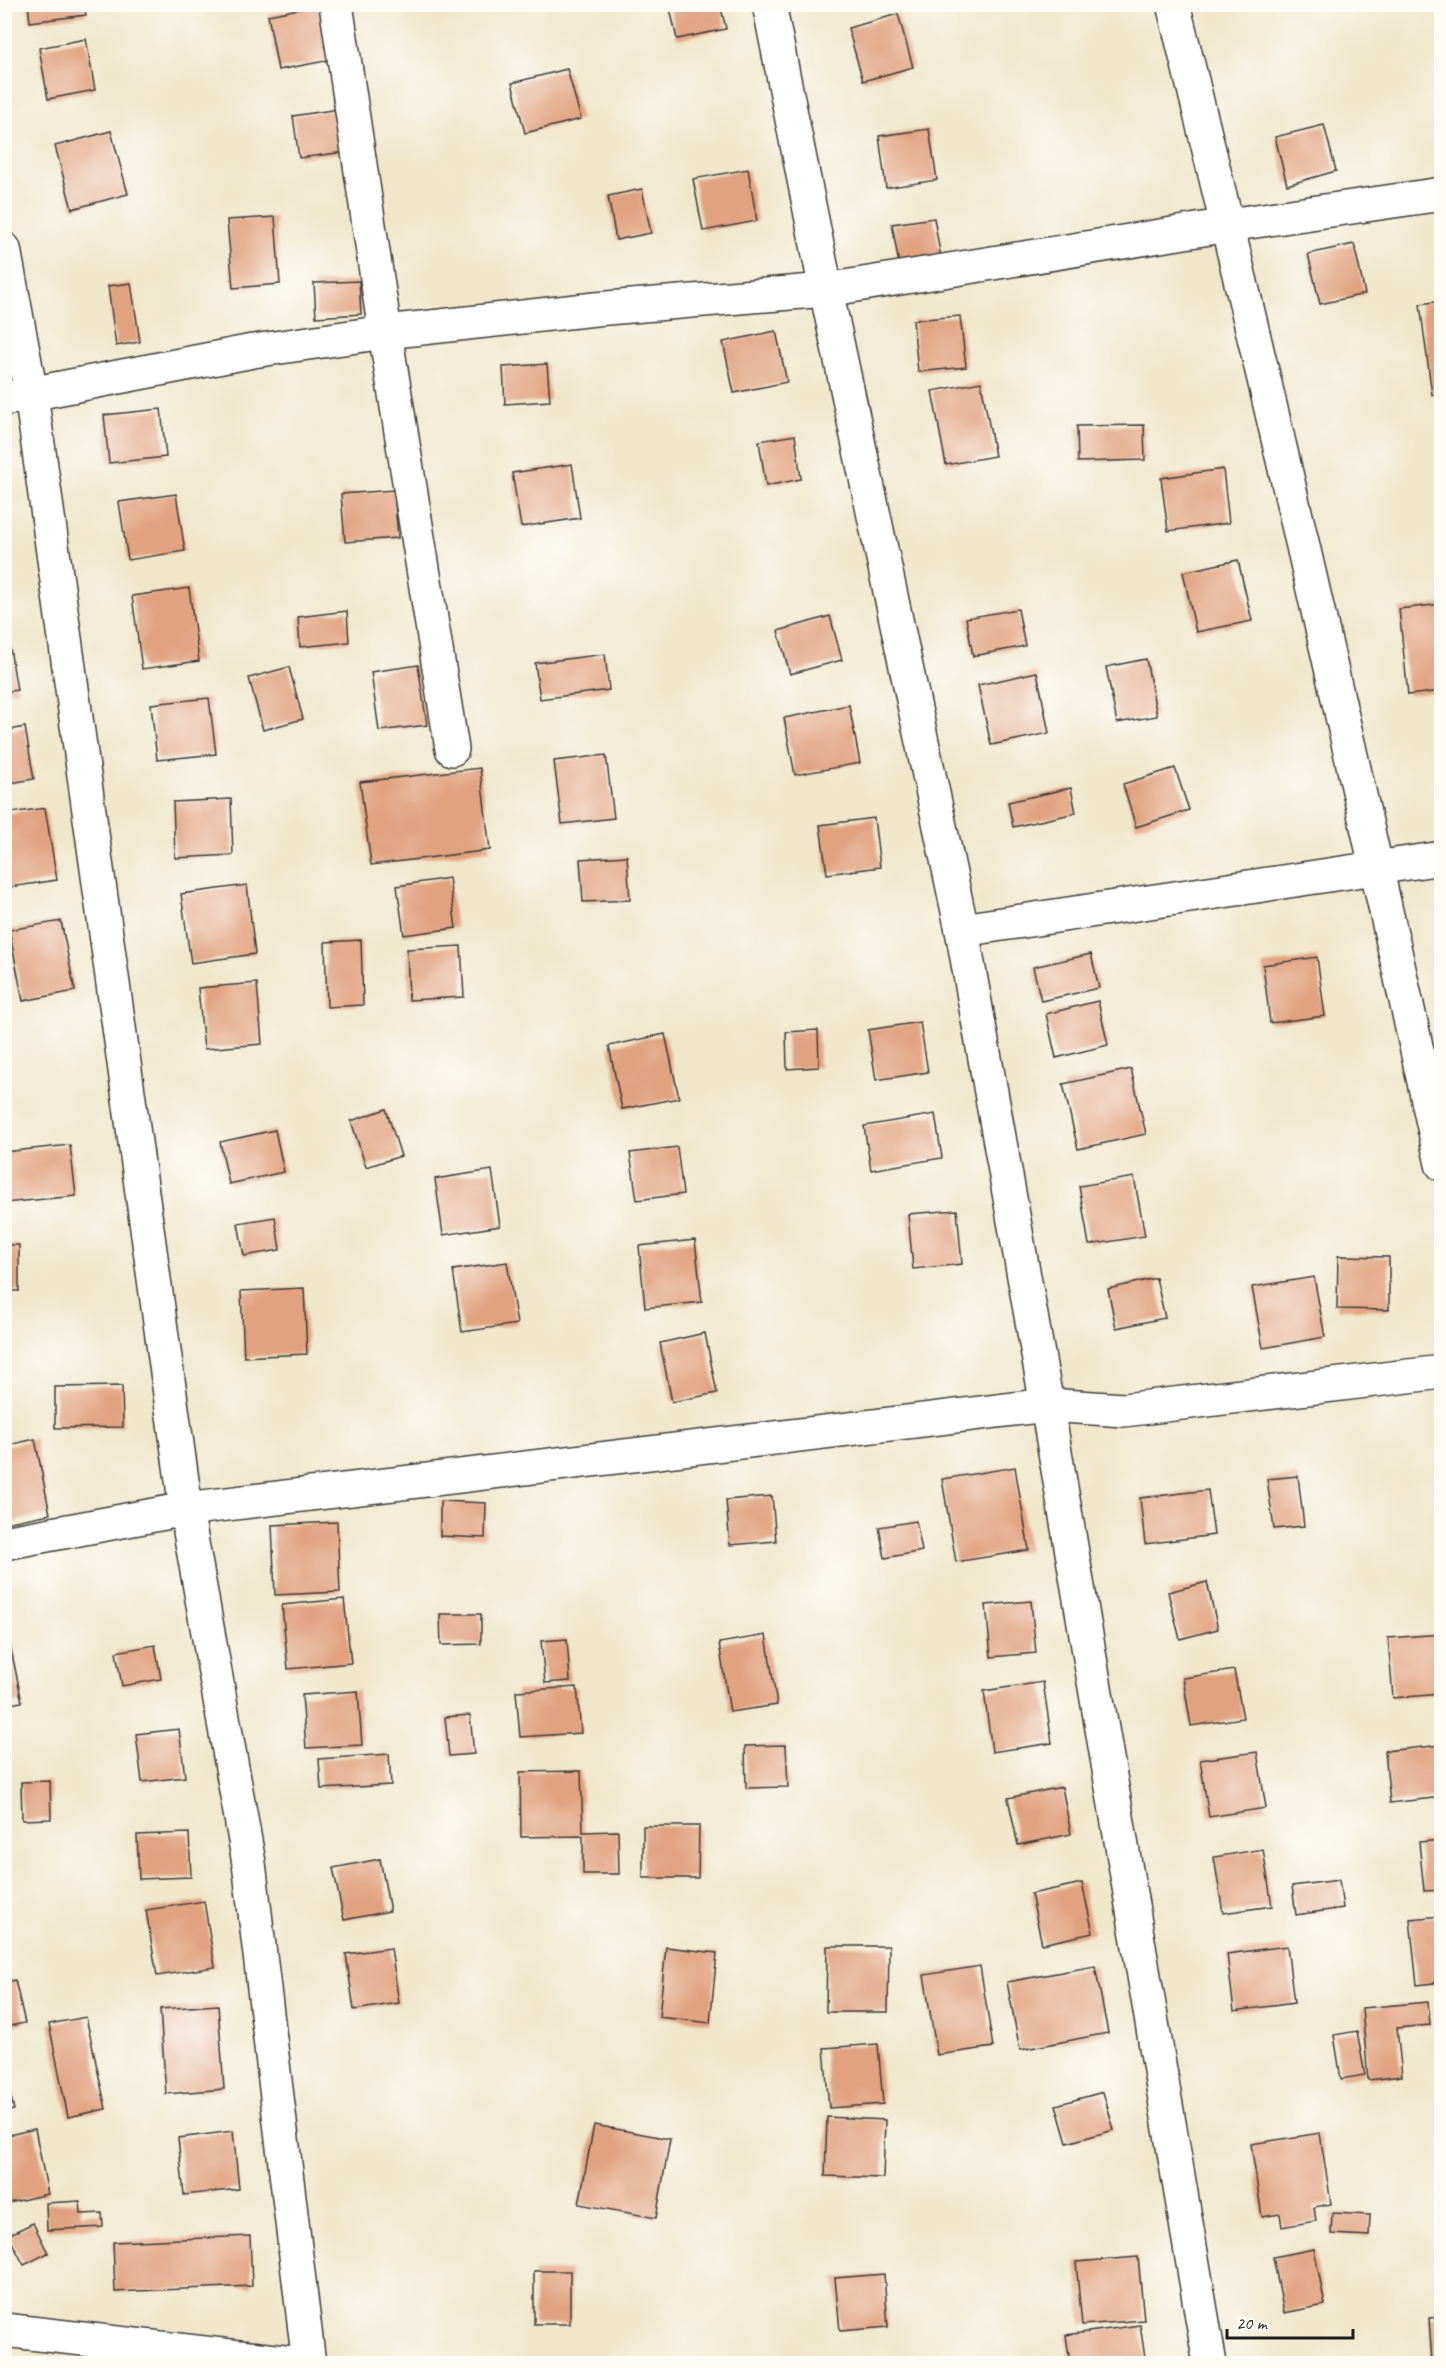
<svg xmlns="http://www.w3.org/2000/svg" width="1446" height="2368" font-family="Caveat,sans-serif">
	<rect width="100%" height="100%" fill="#fdfcf7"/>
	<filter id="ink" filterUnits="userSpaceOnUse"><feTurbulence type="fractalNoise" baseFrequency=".0167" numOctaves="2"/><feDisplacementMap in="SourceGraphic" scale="12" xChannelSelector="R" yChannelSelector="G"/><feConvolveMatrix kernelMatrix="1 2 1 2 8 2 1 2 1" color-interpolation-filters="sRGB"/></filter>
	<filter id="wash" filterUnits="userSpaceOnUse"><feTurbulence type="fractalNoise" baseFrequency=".008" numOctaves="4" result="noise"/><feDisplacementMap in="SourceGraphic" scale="24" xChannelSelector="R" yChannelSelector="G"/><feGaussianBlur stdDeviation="1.35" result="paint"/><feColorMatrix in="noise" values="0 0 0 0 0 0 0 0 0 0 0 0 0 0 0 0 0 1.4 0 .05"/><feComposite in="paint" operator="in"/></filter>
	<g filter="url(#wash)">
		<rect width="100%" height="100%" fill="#f0e7cb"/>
		<g id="blocks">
			<g fill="#e1a280">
				<path d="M28,4h56l2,11 -56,7z"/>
				<path d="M325,4l11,55 -58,11 -10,-55z"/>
				<path d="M669,4h51l6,25 -49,10z"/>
				<path d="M898,14l15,53 -50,14 -15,-53z"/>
				<path d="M86,39l9,51 -47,9 -9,-51z"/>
				<path d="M567,69l14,50 -56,14 -13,-50z"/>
				<path d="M338,109l7,43 -46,6 -6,-42z"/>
				<path d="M1324,125l12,46 -49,14 -12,-48z"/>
				<path d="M929,129l8,51 -51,8 -7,-52z"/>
				<path d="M111,131l17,63 -56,15 -17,-63z"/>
				<path d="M748,169l9,52 -54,10 -10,-52z"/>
				<path d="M642,189l9,44 -35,7 -8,-44z"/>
				<path d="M275,217l5,67 -47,4 -6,-68z"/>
				<path d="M934,218l8,46 -42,6 -8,-46z"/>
				<path d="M1354,244l11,50 -45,10 -12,-50z"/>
				<path d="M359,281l2,33 -45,3 -2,-34z"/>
				<path d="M131,283l9,59 -24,4 -8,-60z"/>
				<path d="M1442,301v93l-10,1 -12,-91z"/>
				<path d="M960,316l6,51 -48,5 -5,-52z"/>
				<path d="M776,331l11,51 -53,11 -11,-51z"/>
				<path d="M547,364l3,37 -45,3 -2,-37z"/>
				<path d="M981,382l14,74 -49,9 -14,-74z"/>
				<path d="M161,409l5,48 -57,6 -5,-48z"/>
				<path d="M1144,425l1,35 -67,2 -1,-36z"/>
				<path d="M795,435l6,44 -35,7 -7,-45z"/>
				<path d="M572,464l8,54 -59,9 -9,-54z"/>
				<path d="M1223,469l6,54 -61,8 -7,-53z"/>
				<path d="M394,490l4,48 -53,4 -4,-48z"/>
				<path d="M176,494l9,57 -57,9 -9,-58z"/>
				<path d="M1238,560l14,61 -56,11 -13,-60z"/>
				<path d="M189,588l10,73 -57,8 -10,-73z"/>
				<path d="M1442,604v87l-34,4 -9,-86z"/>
				<path d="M1018,609l7,37 -52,10 -7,-38z"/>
				<path d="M347,611l2,31 -49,5 -2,-30z"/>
				<path d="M830,616l12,44 -52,14 -12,-43z"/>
				<path d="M4,636h4l9,54 -13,2z"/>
				<path d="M605,654l4,36 -69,9 -5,-36z"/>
				<path d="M1146,659l11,57 -40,7 -11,-56z"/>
				<path d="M418,665l9,60 -48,6 -8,-59z"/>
				<path d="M289,667l14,52 -40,11 -14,-52z"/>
				<path d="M1037,672l12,61 -58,12 -13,-60z"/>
				<path d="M209,698l7,56 -59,6 -6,-56z"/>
				<path d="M849,705l11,58 -65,12 -11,-57z"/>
				<path d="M25,727l9,52 -30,5v-53z"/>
				<path d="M606,755l8,63 -52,6 -8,-63z"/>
				<path d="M480,768l10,82 -119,15 -11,-83z"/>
				<path d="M1175,768l14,42 -53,17 -13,-43z"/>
				<path d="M1071,788l5,25 -63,14 -5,-25z"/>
				<path d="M231,799l2,56 -58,3 -2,-56z"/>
				<path d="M45,808l12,72 -53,8v-74z"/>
				<path d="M874,818l6,49 -53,7 -7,-49z"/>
				<path d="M627,856l3,44 -47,2 -3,-43z"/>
				<path d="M449,878l7,50 -52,7 -7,-49z"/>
				<path d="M247,885l8,69 -64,9 -10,-69z"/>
				<path d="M61,921l14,70 -52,10 -14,-71z"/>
				<path d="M361,940l2,65 -36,2 -2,-65z"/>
				<path d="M461,946l3,51 -55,3 -2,-51z"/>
				<path d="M1091,954l8,34 -58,13 -8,-34z"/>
				<path d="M1317,957l8,59 -55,7 -7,-58z"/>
				<path d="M257,983l5,61 -58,5 -6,-61z"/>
				<path d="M1098,1001l10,44 -52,13 -10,-44z"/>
				<path d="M920,1022l8,50 -52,8 -8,-50z"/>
				<path d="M818,1030l1,37 -32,2 -1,-37z"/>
				<path d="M665,1034l14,64 -57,11 -13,-63z"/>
				<path d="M1131,1069l15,65 -68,15 -15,-65z"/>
				<path d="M386,1109l15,47 -35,11 -15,-46z"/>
				<path d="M935,1114l7,44 -71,12 -7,-44z"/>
				<path d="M275,1130l9,42 -55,12 -9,-42z"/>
				<path d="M70,1145l6,51 -72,7v-51z"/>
				<path d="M677,1147l6,47 -46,6 -7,-47z"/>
				<path d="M492,1170l8,56 -57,9 -8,-56z"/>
				<path d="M1134,1177l11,59 -56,9 -10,-59z"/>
				<path d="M957,1210l5,54 -49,5 -5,-55z"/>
				<path d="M275,1217l5,33 -36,6 -6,-33z"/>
				<path d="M695,1240l7,62 -57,6 -6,-62z"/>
				<rect x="4" y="1245" width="15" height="46"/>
				<path d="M1338,1256l51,1v53l-52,-1z"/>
				<path d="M507,1262l10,62 -55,8 -9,-62z"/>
				<path d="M1314,1277l11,60 -62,11 -11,-61z"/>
				<path d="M1156,1278l9,40 -49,10 -8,-39z"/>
				<path d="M304,1288l3,66 -63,3 -3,-66z"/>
				<path d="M705,1333l12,60 -45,9 -12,-59z"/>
				<path d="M122,1386l1,41 -68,1v-41z"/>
				<path d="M35,1439l15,75 -45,9v-77z"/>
				<path d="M1015,1467l14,83 -73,12 -14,-83z"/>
				<path d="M1298,1476l6,50 -30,3 -7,-50z"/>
				<path d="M1208,1490l6,45 -69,9 -5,-46z"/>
				<path d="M772,1496l4,45 -46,4 -4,-45z"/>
				<path d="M440,1501l46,2 -1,35 -45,-2z"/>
				<path d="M916,1521l6,30 -37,7 -6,-31z"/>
				<path d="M337,1522l3,70 -65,3 -3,-70z"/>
				<path d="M1207,1582l11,47 -38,10 -12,-47z"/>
				<path d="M344,1599l7,64 -63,6 -6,-64z"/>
				<path d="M1031,1601l5,52 -45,4 -5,-52z"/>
				<path d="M440,1614h41v30l-40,1z"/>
				<path d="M4,1615l18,87 -18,3z"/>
				<path d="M1442,1634v60l-49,4 -5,-60z"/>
				<path d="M766,1635l11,70 -47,7 -11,-69z"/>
				<path d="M567,1639l3,42 -25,2 -4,-42z"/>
				<path d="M155,1645l6,34 -39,7 -6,-34z"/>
				<path d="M1234,1670l9,48 -52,8 -8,-48z"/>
				<path d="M1043,1682l9,61 -60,9 -8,-61z"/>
				<path d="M577,1687l4,46 -61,4 -4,-46z"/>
				<path d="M358,1691l4,54 -56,3 -4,-53z"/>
				<path d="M470,1715l4,39 -25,2 -4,-39z"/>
				<path d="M179,1729l6,48 -43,5 -6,-48z"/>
				<path d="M786,1745l2,42 -42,1 -1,-42z"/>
				<path d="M1442,1745v52l-52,6 -5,-52z"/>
				<path d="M1257,1752l9,56 -57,9 -9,-57z"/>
				<path d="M389,1754l2,31 -70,4 -2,-30z"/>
				<path d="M581,1771l2,61 35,-1 1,43h-36v-38l-62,1 -1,-65z"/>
				<path d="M50,1781l1,38 -29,1 -1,-38z"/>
				<path d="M1062,1787l9,47 -53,11 -10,-47z"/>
				<path d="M643,1826h56l-1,52h-55z"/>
				<path d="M189,1833l2,44 -52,2 -2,-44z"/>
				<path d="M1442,1840v50l-18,1 -5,-49z"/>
				<path d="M1263,1849l9,57 -49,7 -9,-56z"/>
				<path d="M380,1859l10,52 -46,9 -11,-52z"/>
				<path d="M1339,1880l4,28 -47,7 -4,-29z"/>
				<path d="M1082,1883l11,50 -51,11 -11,-50z"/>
				<path d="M204,1901l11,66 -58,9 -11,-66z"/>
				<path d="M1442,1916v66l-25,3 -7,-66z"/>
				<path d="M827,1946h62l-1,66h-62z"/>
				<path d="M1287,1946l7,57 -60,8 -7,-57z"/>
				<path d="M666,1947l51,6 -7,70 -51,-6z"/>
				<path d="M391,1948l8,55 -45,7 -8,-56z"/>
				<path d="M980,1966l13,81 -56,8 -13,-80z"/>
				<path d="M1095,1966l13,67 -88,17 -13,-68z"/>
				<path d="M15,1980l10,43 -21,4v-45z"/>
				<path d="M1428,2002l2,23 -33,3 5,48 -34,4 -6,-72z"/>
				<path d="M218,2005l6,84 -58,5 -6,-85z"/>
				<path d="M86,2017l20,92 -38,8 -19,-93z"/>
				<path d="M1357,2031l8,44 -24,4 -7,-44z"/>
				<path d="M878,2044l5,60 -54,4 -5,-60z"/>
				<path d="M4,2068l10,42 -10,2z"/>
				<path d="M1103,2092l11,38 -47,13 -11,-38z"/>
				<path d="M827,2117l58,3 -2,58 -58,-2z"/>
				<path d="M594,2125l76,14 -14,79 -77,-14z"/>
				<path d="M35,2129l13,65 -44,10v-68z"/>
				<path d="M233,2131l6,58 -55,6 -6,-57z"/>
				<path d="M1320,2133l11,71 -17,3 2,14 -34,6 -2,-13 -18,3 -11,-73z"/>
				<path d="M80,2201l1,13 21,-1 1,14 -56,3 -1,-27z"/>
				<path d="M1332,2213l38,2 -1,21 -38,-2z"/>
				<path d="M33,2223l15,30 -24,12 -16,-30z"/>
				<path d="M250,2236l2,50 -137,6 -2,-50z"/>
				<path d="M1314,2249l11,56 -41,8 -11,-56z"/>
				<path d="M1138,2257l6,63 -62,5 -6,-63z"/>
				<rect x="534" y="2271" width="36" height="53"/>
				<path d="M884,2274l4,53 -48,4 -5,-53z"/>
				<path d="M1442,2317v47h-10l-3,-46z"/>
				<path d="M1140,2325l6,39h-76l-4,-29z"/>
			</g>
		</g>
	</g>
	<g filter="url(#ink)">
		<use href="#blocks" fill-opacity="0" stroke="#3c3a36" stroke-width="1.5"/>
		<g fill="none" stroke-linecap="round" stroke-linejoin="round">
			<g stroke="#3c3a36" stroke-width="36">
				<g id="street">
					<path d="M336,4l49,328 67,417"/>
					<path d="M769,4l57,286 136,640 85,475 163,959"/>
					<path d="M1173,4c96,385 184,772 269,1160"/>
					<path d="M4,249l27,145 155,1115 63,354 60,501"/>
					<path d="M4,399l249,-48 132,-19 210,-23 231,-19 402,-65 214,-31"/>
					<path d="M962,930l480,-72"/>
					<path d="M4,1543l182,-34 861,-104 77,5 318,-38"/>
					<path d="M4,2330l298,34"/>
				</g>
			</g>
			<use href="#street" stroke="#fff" stroke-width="33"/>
		</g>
	</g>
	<rect width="1446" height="2368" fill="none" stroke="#fdfcf7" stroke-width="24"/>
	<path d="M1227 2329v9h126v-9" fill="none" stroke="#1c1c1c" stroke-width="3"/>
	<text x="1236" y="2329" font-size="18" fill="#1c1c1c" stroke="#fdfcf7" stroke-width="4.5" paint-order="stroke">20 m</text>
</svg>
